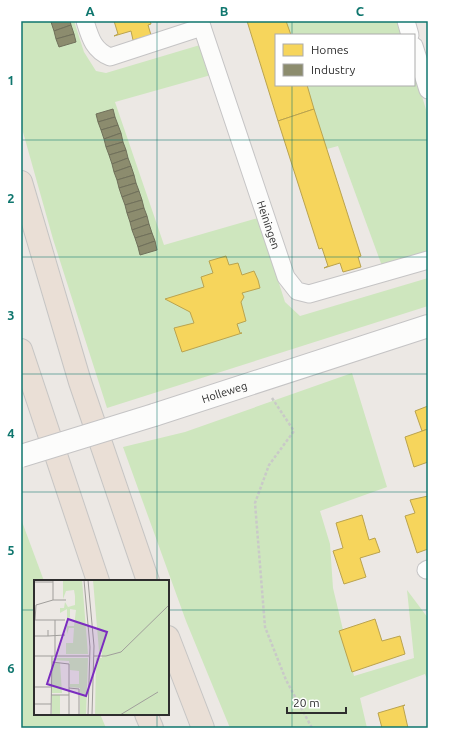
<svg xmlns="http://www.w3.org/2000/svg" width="449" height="749" font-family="Ubuntu,sans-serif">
	<rect width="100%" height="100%" fill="#ece8e4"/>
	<g fill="#cee6be">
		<path d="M21,21h53l10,31 12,19 10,2 94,-28 11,30 -96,27 49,143 94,-27 27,84 15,14 128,-38v28l-321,102 -54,-169 -32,-114z"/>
		<path d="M284,21h115l4,14h-114z"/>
		<path d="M414,70l14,46v135l-46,15 -44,-120 -11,3 -22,-64h109z"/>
		<path d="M352,373l35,114 -67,24 10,33 3,44 21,88 60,-18 -7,-68 21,28v64l-3,-8 -65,24 7,30h-137l-44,-107 -63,-174 62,-15z"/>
		<path d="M21,519l23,62h-9v133h65l6,14h-85z"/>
	</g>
	<g fill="#f6d55c" stroke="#baa34e">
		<path d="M114,21h36l1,3 -3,1 3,10 -18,5 -2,-9 -17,5 4,-2z"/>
		<path d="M247,21h39l5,14h-15v50h31l7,24 -36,12z"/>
		<path d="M314,109l47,147 -3,1 3,10 -18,5 -3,-9 -16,5 4,-2 -6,-18 -3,1 -41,-128z"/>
		<path d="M226,256l3,9 9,-2 4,12 12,-4 4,9 2,8 -18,5 2,4 -3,5 5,19 -9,3 3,9h2l-60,19 -8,-24 20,-5 -4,-11 -25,-13 39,-12 -3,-10 12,-4 -4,-12z"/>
		<path d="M428,406v23l-6,2 -7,-20z"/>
		<path d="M428,429v33l-14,5 -9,-30z"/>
		<path d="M428,496v53l-11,4 -12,-37 10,-3 -5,-13z"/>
		<path d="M362,515l7,25 6,-2 5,14 -20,6 6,19 -22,7 -11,-33 10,-3 -7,-25z"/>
		<path d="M375,619l7,22 18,-5 5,18 -53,18 -13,-41z"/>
		<path d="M405,705l-2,1 5,22h-26l-4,-15z"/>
	</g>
	<g fill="#8c8c6e" stroke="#70705b">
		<path d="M55,21h15l1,4 -17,6 -3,-9z"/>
		<path d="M71,25l3,9 -18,5 -2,-8z"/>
		<path d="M74,34l2,8 -17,5 -3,-8z"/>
		<path d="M113,109l2,8 -17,5 -2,-8z"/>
		<path d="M115,117l3,8 -17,5 -3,-8z"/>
		<path d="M118,125l3,8 -17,6 -3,-9z"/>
		<path d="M121,133l2,9 -17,5 -2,-8z"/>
		<path d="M123,142l3,8 -17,5 -3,-8z"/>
		<path d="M126,150l2,8 -16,6 -3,-9z"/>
		<path d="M128,158l3,8 -17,6 -2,-8z"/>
		<path d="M131,166l3,9 -17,5 -3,-8z"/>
		<path d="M134,175l2,8 -17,5 -2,-8z"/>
		<path d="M136,183l3,8 -17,6 -3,-9z"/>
		<path d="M139,191l3,9 -17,5 -3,-8z"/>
		<path d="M142,200l2,8 -17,5 -2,-8z"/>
		<path d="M144,208l3,8 -17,6 -3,-9z"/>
		<path d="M147,216l2,8 -17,6 -2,-8z"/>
		<path d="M149,224l3,9 -17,5 -3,-8z"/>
		<path d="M152,233l3,8 -17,6 -3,-9z"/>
		<path d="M155,241l2,9 -17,5 -2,-8z"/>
	</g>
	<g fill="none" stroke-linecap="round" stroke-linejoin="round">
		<g stroke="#c5c4c5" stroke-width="19">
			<g id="street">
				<path d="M85,21c5,16 8,29 25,36l92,-30"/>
				<path id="s1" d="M200,21l86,256 11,14 12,3 119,-34"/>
				<path d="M406,21l4,14"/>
				<path d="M414,46l14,44"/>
				<path d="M426,570l2,-1"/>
			</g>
		</g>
		<g stroke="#c5c4c5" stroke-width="24">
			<g id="secondary">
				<path id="s2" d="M154,415l274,-89"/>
			</g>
		</g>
		<g stroke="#c6c5c4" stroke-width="24">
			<g id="highway">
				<path d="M21,182l59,200 68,199"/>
				<path d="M21,350l77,231"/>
				<path d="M168,637l35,91"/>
				<path d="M146,714l6,14"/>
			</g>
		</g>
		<path stroke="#c9c9c8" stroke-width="2.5" stroke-dasharray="3 2" stroke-linecap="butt" d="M272,398l22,33 -25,34 -14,38 10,124 21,53 26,48"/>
		<use href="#street" stroke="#fcfcfb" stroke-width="17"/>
		<use href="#secondary" stroke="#fcfcfb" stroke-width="22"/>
		<use href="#highway" stroke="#eadfd6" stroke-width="22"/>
		<g stroke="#c5c4c5" stroke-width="24" stroke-linecap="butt">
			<path id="secondary-bridge" d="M21,456l133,-41"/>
		</g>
		<use href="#secondary-bridge" stroke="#fcfcfb" stroke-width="22"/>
	</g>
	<path fill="none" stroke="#0f766e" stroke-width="1" stroke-opacity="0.55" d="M157,21v560M292,21v14M292,85v643M21,140h407M21,257h407M21,374h407M21,492h407M21,610h14M168,610h260M157,714v14"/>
	<g text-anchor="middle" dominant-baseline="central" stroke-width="4" stroke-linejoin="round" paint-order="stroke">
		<g font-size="11" fill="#2e2e2e" stroke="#fff">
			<text stroke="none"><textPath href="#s1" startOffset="215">Heiningen</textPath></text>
			<text stroke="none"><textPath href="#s2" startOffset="74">Holleweg</textPath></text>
		</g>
	</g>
	<g transform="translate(34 580)">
		<rect width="135" height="135" fill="#ece8e4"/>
		<path d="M29,0h19l6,74h-22v-11h7l1,-15h-5l-2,6 -1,-14 2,6h6l2,-16 -6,-1v8l-3,2v-10l-7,4v-5h4l1,-6 3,5 7,-2v-9l-1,-6 -8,1 -3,8zM59,0h76v135h-74l1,-57h6v-6l-3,-1zM19,78h35l-2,57h-6v-27l-10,-1v-3h9v-13l-9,-1 -1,-9 -17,-1zM18,83h8l2,30h-10zM18,115h8v20h-8z" fill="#cee6be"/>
		<path fill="none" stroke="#a09e9b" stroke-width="1" d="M50,0l6,67 -2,68M54,0l6,66 -2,69M0,2h19M19,20h13M1,40l1,-15 17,-5v-20M1,40h30M21,40v36M14,50v6l17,-1M0,56h14M0,76h55M60,76h12l15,-4 48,-47M18,82l17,2v51M0,107h17M35,108l10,1v26M17,115h18M0,124h17M17,135l1,-59M86,135l38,-23"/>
		<path fill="#7b2cbf" fill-opacity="0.15" stroke="#7b2cbf" stroke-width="2" d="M34,39l39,13 -21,64 -39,-12z"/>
		<rect width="135" height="135" fill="none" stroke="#2e2e2e" stroke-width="2"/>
	</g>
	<rect width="449" height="749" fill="none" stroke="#ffffff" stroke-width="44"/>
	<rect x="275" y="34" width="140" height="52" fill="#ffffff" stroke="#ababab"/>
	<rect x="283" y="44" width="20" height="12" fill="#f6d55c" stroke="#ababab"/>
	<text x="311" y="54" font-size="12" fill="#2e2e2e">Homes</text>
	<rect x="283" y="64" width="20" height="12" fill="#8c8c6e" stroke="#ababab"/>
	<text x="311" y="74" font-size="12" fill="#2e2e2e">Industry</text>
	<path d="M287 707v6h59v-6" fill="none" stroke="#2e2e2e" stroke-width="2"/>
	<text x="293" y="707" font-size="12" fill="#2e2e2e" stroke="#ffffff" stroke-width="3" paint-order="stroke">20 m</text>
	<rect x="22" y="22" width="405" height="705" fill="none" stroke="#0f766e" stroke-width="1.5"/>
	<g font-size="13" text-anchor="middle" font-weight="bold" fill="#0f766e">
		<text x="90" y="16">A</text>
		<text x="224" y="16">B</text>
		<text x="360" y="16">C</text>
		<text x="11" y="85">1</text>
		<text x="11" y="203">2</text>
		<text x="11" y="320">3</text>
		<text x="11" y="438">4</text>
		<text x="11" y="555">5</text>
		<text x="11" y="673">6</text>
	</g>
</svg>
